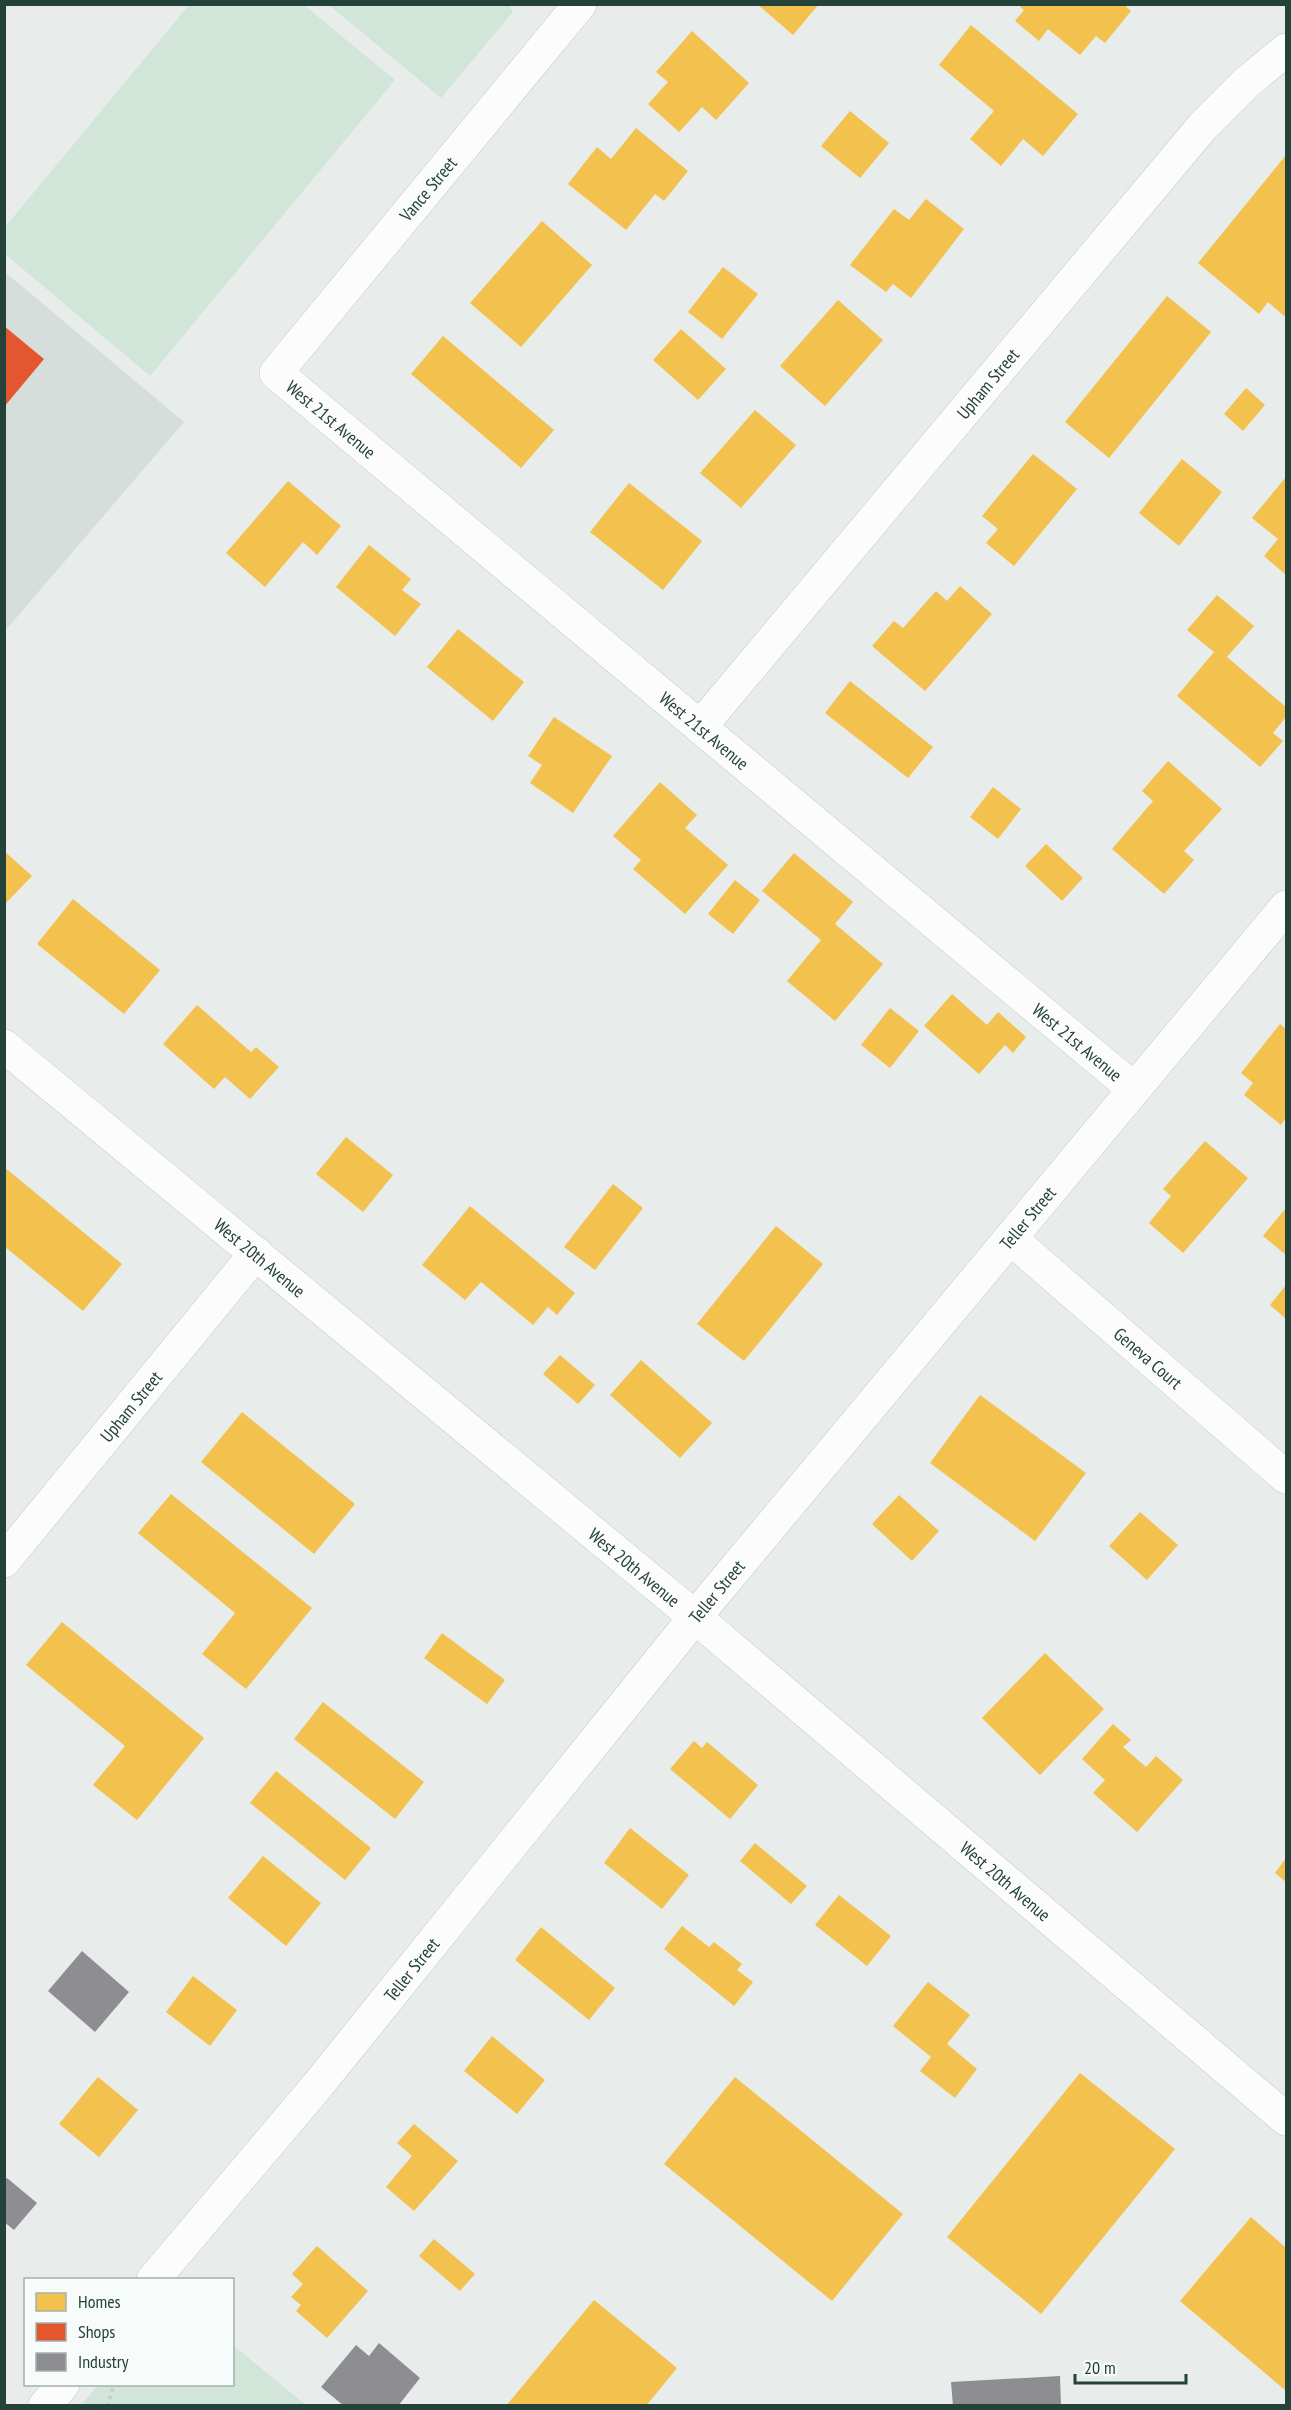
<svg xmlns="http://www.w3.org/2000/svg" width="1291" height="2410" font-family="'PT Sans Narrow',sans-serif">
	<rect width="100%" height="100%" fill="#e8edeb"/>
	<path fill="#d6dedb" d="M5,272l179,150 -179,209z"/>
	<g fill="#d1e6d8">
		<path d="M509,4l4,8 -72,86 -112,-93z"/>
		<path d="M189,5h115l91,75 -245,296 -145,-122v-27z"/>
		<path d="M233,2345l73,60h-225l17,-20 134,-1z"/>
	</g>
	<g fill="#f2c14e">
		<path d="M757,4h62l-26,31z"/>
		<path d="M1017,4h106l8,7 -26,32 -9,-7 -16,19 -32,-26 -9,12 -24,-20 9,-11z"/>
		<path d="M971,25l107,89 -35,42 -20,-17 -22,27 -31,-27 24,-28 -55,-46z"/>
		<path d="M692,31l57,52 -33,37 -14,-13 -23,25 -31,-28 20,-22 -12,-10z"/>
		<path d="M850,111l39,32 -29,35 -39,-32z"/>
		<path d="M636,128l52,43 -24,30 -9,-7 -29,36 -58,-46 29,-37 14,12z"/>
		<path d="M1286,155v158l-2,3 -16,-14 -9,12 -61,-51z"/>
		<path d="M926,199l38,30 -53,69 -18,-14 -7,8 -36,-27 44,-56 15,11z"/>
		<path d="M542,221l50,44 -71,82 -51,-44z"/>
		<path d="M723,267l35,27 -36,45 -34,-27z"/>
		<path d="M1167,296l44,36 -102,126 -44,-36z"/>
		<path d="M838,300l45,40 -58,66 -45,-40z"/>
		<path d="M681,329l45,40 -28,31 -45,-40z"/>
		<path d="M443,336l111,94 -33,38 -110,-94z"/>
		<path d="M1246,388l19,17 -22,26 -19,-17z"/>
		<path d="M755,410l41,35 -55,63 -41,-35z"/>
		<path d="M1033,454l44,35 -63,77 -28,-23 12,-14 -16,-13z"/>
		<path d="M1182,459l40,33 -43,54 -40,-33z"/>
		<path d="M1286,477v98l-22,-19 14,-17 -26,-21z"/>
		<path d="M288,481l53,45 -24,29 -14,-13 -38,45 -39,-34z"/>
		<path d="M629,483l73,58 -39,49 -73,-58z"/>
		<path d="M369,545l42,34 -9,11 19,14 -26,32 -59,-49z"/>
		<path d="M960,586l32,28 -67,77 -53,-45 22,-25 9,7 33,-37 11,10z"/>
		<path d="M1217,595l37,31 -27,31 59,50v10l-13,16 10,8 -23,26 -83,-71 37,-44 -27,-22z"/>
		<path d="M458,629l66,53 -31,39 -66,-54z"/>
		<path d="M850,681l83,66 -25,31 -83,-65z"/>
		<path d="M554,717l58,39 -39,57 -43,-30 12,-18 -14,-9z"/>
		<path d="M1168,761l54,48 -38,42 10,9 -30,34 -52,-45 41,-48 -11,-10z"/>
		<path d="M660,782l37,33 -12,13 43,37 -43,49 -52,-45 8,-9 -28,-24z"/>
		<path d="M993,787l28,22 -23,30 -28,-22z"/>
		<path d="M1046,844l37,34 -21,23 -37,-35z"/>
		<path d="M4,851l28,25 -28,29z"/>
		<path d="M794,853l59,49 -18,22 48,40 -48,57 -48,-40 34,-41 -59,-49z"/>
		<path d="M735,880l25,20 -27,34 -25,-20z"/>
		<path d="M73,899l87,71 -36,44 -87,-70z"/>
		<path d="M952,994l35,31 11,-13 28,25 -13,16 -8,-8 -26,29 -55,-48z"/>
		<path d="M197,1005l54,47 5,-5 23,20 -29,32 -25,-22 -11,12 -51,-45z"/>
		<path d="M890,1008l29,23 -29,37 -29,-23z"/>
		<path d="M1280,1024l6,5v88l-5,8 -37,-30 9,-12 -12,-10z"/>
		<path d="M346,1137l47,38 -30,37 -47,-38z"/>
		<path d="M1205,1141l43,37 -65,75 -34,-30 22,-27 -8,-7z"/>
		<path d="M4,1167l118,97 -39,47 -79,-65z"/>
		<path d="M613,1184l30,24 -48,62 -31,-23z"/>
		<path d="M470,1206l105,87 -18,22 -9,-8 -15,18 -52,-43 -16,18 -43,-35z"/>
		<path d="M1286,1208v47l-23,-19z"/>
		<path d="M776,1226l47,38 -79,97 -47,-37z"/>
		<path d="M1286,1285v34l-16,-14z"/>
		<path d="M560,1355l35,30 -17,19 -35,-30z"/>
		<path d="M641,1360l71,63 -32,35 -70,-63z"/>
		<path d="M980,1395l106,78 -51,68 -105,-78z"/>
		<path d="M242,1412l113,92 -41,50 -113,-92z"/>
		<path d="M171,1494l141,114 -66,81 -44,-35 33,-41 -97,-80z"/>
		<path d="M899,1495l40,36 -27,30 -40,-37z"/>
		<path d="M1140,1512l38,33 -31,35 -38,-34z"/>
		<path d="M62,1622l142,116 -67,82 -44,-35 32,-39 -99,-81z"/>
		<path d="M442,1633l63,47 -18,24 -63,-46z"/>
		<path d="M1045,1653l59,56 -64,66 -58,-57z"/>
		<path d="M323,1702l101,80 -29,37 -101,-80z"/>
		<path d="M1113,1724l18,16 -8,7 23,20 10,-11 27,24 -46,52 -44,-39 12,-13 -23,-21z"/>
		<path d="M694,1741l8,7 5,-6 51,43 -28,34 -60,-50z"/>
		<path d="M276,1771l95,77 -26,32 -95,-77z"/>
		<path d="M630,1828l59,47 -27,34 -58,-46z"/>
		<path d="M755,1843l52,43 -16,18 -51,-43z"/>
		<path d="M263,1856l58,47 -35,43 -58,-48z"/>
		<path d="M1286,1858v24l-11,-9z"/>
		<path d="M839,1895l52,41 -24,30 -52,-41z"/>
		<path d="M682,1926l27,21 5,-5 28,22 -5,6 16,12 -19,24 -70,-57z"/>
		<path d="M541,1927l74,61 -26,32 -74,-60z"/>
		<path d="M193,1976l44,34 -27,36 -44,-34z"/>
		<path d="M928,1982l42,33 -23,29 30,25 -22,29 -35,-27 11,-14 -38,-31z"/>
		<path d="M492,2036l53,44 -28,34 -53,-43z"/>
		<path d="M1080,2073l95,76 -134,165 -94,-77z"/>
		<path d="M98,2077l40,33 -39,47 -40,-33z"/>
		<path d="M735,2077l168,137 -71,87 -168,-137z"/>
		<path d="M414,2124l44,37 -44,50 -28,-24 26,-31 -15,-13z"/>
		<path d="M1251,2217l35,31v143l-106,-90z"/>
		<path d="M434,2239l41,35 -15,17 -41,-35z"/>
		<path d="M317,2246l51,45 -41,47 -31,-27 5,-6 -10,-8 12,-13 -11,-10z"/>
		<path d="M594,2300l83,68 -31,38h-140z"/>
	</g>
	<path fill="#e4572e" d="M4,326l40,33 -40,48z"/>
	<g fill="#8d8d92">
		<path d="M82,1951l47,41 -34,40 -47,-41z"/>
		<path d="M7,2178l30,25 -23,27 -10,-8v-41z"/>
		<path d="M379,2343l41,35 -22,28h-54l-23,-19 35,-42 13,11z"/>
		<path d="M1060,2376l1,30h-108l-2,-24z"/>
	</g>
	<g fill="none" stroke-linecap="round" stroke-linejoin="round">
		<g stroke="#c5cac8" stroke-width="34">
			<g id="minor">
				<path id="s1" d="M580,4l-304,369 858,716"/>
				<path id="s2" d="M700,727l503,-601 43,-43 40,-33"/>
				<path id="s3" d="M4,1046l691,571 591,502"/>
				<path id="s4" d="M1010,1238l276,239"/>
				<path id="s5" d="M4,1561l252,-308"/>
				<path id="s6" d="M153,2280l165,-195 377,-468 591,-710"/>
				<path d="M45,2406l18,-22"/>
			</g>
		</g>
		<path stroke="#c3ccca" stroke-width="4" stroke-dasharray="3 4.5" stroke-linecap="butt" d="M108,2406l6,-22"/>
		<use href="#minor" stroke="#fcfcfc" stroke-width="33"/>
	</g>
	<g text-anchor="middle" dominant-baseline="central" stroke-width="6" stroke-linejoin="round" paint-order="stroke">
		<g font-size="18" fill="#24423a" stroke="#f7fbf9">
			<text transform="translate(428 189) rotate(-50)">Vance Street</text>
			<text stroke="none"><textPath href="#s2" startOffset="448">Upham Street</textPath></text>
			<text stroke="none"><textPath href="#s1" startOffset="550">West 21st Avenue</textPath></text>
			<text stroke="none"><textPath href="#s1" startOffset="1036">West 21st Avenue</textPath></text>
			<text stroke="none"><textPath href="#s1" startOffset="1522">West 21st Avenue</textPath></text>
			<text stroke="none"><textPath href="#s6" startOffset="1376">Teller Street</textPath></text>
			<text stroke="none"><textPath href="#s3" startOffset="332">West 20th Avenue</textPath></text>
			<text stroke="none"><textPath href="#s4" startOffset="183">Geneva Court</textPath></text>
			<text stroke="none"><textPath href="#s5" startOffset="200">Upham Street</textPath></text>
			<text stroke="none"><textPath href="#s3" startOffset="818">West 20th Avenue</textPath></text>
			<text stroke="none"><textPath href="#s6" startOffset="890">Teller Street</textPath></text>
			<text stroke="none"><textPath href="#s3" startOffset="1304">West 20th Avenue</textPath></text>
			<text stroke="none"><textPath href="#s6" startOffset="404">Teller Street</textPath></text>
		</g>
	</g>
	<rect width="1291" height="2410" fill="none" stroke="#24423a" stroke-width="12"/>
	<rect x="24" y="2278" width="210" height="108" fill="#f7fbf9" stroke="#a3b1ad" stroke-width="1.5"/>
	<rect x="36" y="2293" width="30" height="18" fill="#f2c14e" stroke="#a3b1ad" stroke-width="1.5"/>
	<text x="78" y="2308" font-size="18" fill="#24423a">Homes</text>
	<rect x="36" y="2323" width="30" height="18" fill="#e4572e" stroke="#a3b1ad" stroke-width="1.5"/>
	<text x="78" y="2338" font-size="18" fill="#24423a">Shops</text>
	<rect x="36" y="2353" width="30" height="18" fill="#8d8d92" stroke="#a3b1ad" stroke-width="1.5"/>
	<text x="78" y="2368" font-size="18" fill="#24423a">Industry</text>
	<path d="M1075 2374v9h111v-9" fill="none" stroke="#24423a" stroke-width="3"/>
	<text x="1084" y="2374" font-size="18" fill="#24423a" stroke="#f7fbf9" stroke-width="4.5" paint-order="stroke">20 m</text>
</svg>
